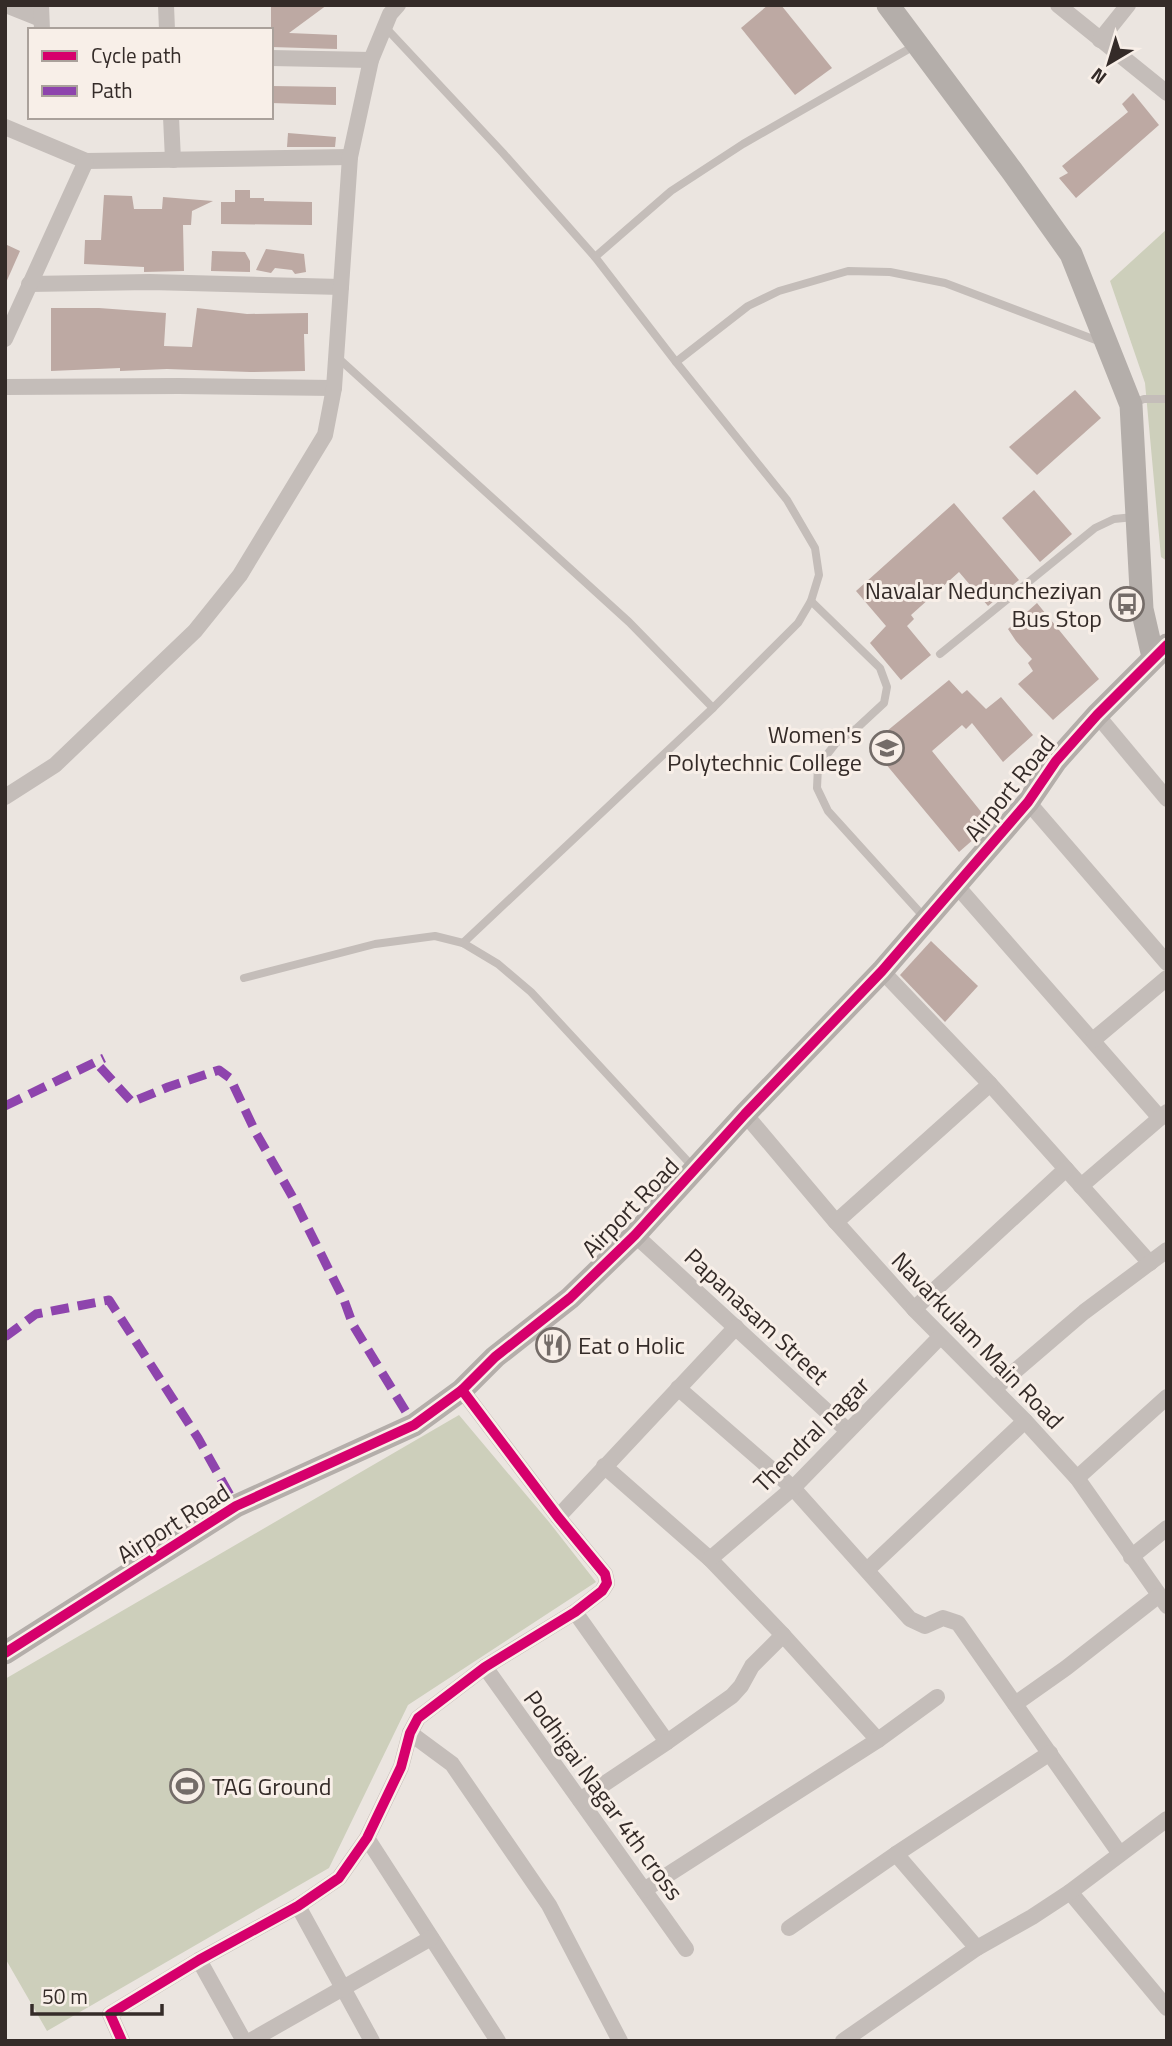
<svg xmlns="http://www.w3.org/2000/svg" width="1172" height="2046" font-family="'Titillium Web',sans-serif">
	<rect width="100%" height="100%" fill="#ebe5e0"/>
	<g fill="#cdcfbb">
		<path d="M1167,229v332l-6,-4 -16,-174 -35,-102z"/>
		<path d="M459,1415l90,107 47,60 -188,123 -79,163 -282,163 -42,-73v-279z"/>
	</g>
	<g fill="#bda9a3">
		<path d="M271,5h56l-38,28 48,2v14l-66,-2z"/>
		<path d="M768,5h13l51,63 -37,27 -54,-67z"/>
		<path d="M271,86l65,1v18l-65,-2z"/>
		<path d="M1133,93l26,32 -83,73 -17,-20 9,-5 -6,-7 66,-54 -6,-8z"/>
		<path d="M288,133l48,4 -1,10h-48z"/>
		<path d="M235,190h15v8h14v3l48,1v23l-91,-1v-22h14z"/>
		<path d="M104,195l28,1 2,13h28l1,-12 50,4 -21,10 -1,14h-8l1,46 -40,1v-5l-60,-3 1,-24h16z"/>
		<path d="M5,244l15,7 -15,34z"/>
		<path d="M266,249l38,5 2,18 -11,2 -3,-4 -17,-2 -4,5 -15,-3z"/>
		<path d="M212,251l33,1 5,9v11l-39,-1z"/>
		<path d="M51,308h48l67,5 -2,33 28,1 5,-39 50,6 61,-1v21h-4l1,37 -55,1 -83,-3 -47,2v-3l-69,3z"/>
		<path d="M1075,390l26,28 -64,57 -28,-28z"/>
		<path d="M1034,490l38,44 -32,28 -38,-44z"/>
		<path d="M954,503l65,77 -31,26 -29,-34 -48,43 3,4 -7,7 24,29 -30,25 -31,-37 16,-17 -30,-35z"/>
		<path d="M1037,603l62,76 -46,41 -35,-36 15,-13 -5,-8 4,-4 -16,-18 -8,-12z"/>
		<path d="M949,680l13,14 5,-4 19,19 15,-12 32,38 -30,27 -31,-39 -6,6 -4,-4 -30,26 59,73 -32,28 -89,-107z"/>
		<path d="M931,941l47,45 -33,36 -45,-47z"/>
	</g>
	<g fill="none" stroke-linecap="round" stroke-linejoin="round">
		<g stroke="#c4bdb9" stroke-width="8">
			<path d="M385,27l118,126 92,104 81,105 111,138 28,48 4,27 -8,26 -13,22 -85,85 -250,235"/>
			<path d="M595,257l76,-66 72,-47 171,-98"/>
			<path d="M337,357l292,265 84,86"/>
			<path d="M676,362l72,-56 31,-15 69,-20 42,1 55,11 156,59"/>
			<path d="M1133,403l11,-4h23"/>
			<path d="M811,601l69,67 7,19 -3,16 -27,25 -21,15 -18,23 -1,22 11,23 96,106"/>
			<path d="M940,654l155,-126 19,-9 20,-2"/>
			<path d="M244,978l131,-34 60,-8 28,7 35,21 33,28 162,175"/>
		</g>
		<g stroke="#c4bdb9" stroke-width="16">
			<path d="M6,5l35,14"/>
			<path d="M41,5l1,25"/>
			<path d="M166,5l1,25"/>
			<path d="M1058,5l109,88"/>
			<path d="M1100,40l28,-35"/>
			<path d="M271,58l100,2"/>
			<path d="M171,117l2,43"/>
			<path d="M5,127l81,34 264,-4"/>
			<path d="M29,284l121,-2 191,5"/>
			<path d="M5,339l81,-178"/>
			<path d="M5,387l174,-1 155,2"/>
			<path d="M1097,715l70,84"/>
			<path d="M5,797l50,-32 140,-134 45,-56 85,-140 9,-47 16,-231 21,-97 19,-46 8,-9"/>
			<path d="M1028,802l139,161"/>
			<path d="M956,885l204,233 7,-6"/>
			<path d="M882,971l108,113 160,179"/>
			<path d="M1093,1040l74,-62"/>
			<path d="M745,1114l91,108 78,87 111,112 52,57 90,128"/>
			<path d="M1081,1186l79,-68"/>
			<path d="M836,1222l154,-138"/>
			<path d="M635,1235l213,196"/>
			<path d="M914,1309l152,-140"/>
			<path d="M678,1388l115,100 117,131 15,7 18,-8 15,5 162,231"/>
			<path d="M994,1389l90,-77 83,-62"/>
			<path d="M604,1466l106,93 73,76 95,105"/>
			<path d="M1077,1478l90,-81"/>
			<path d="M558,1517l178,-190"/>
			<path d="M1131,1557l36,-29"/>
			<path d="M710,1559l83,-71 147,-151"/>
			<path d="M867,1570l158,-149"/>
			<path d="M575,1612l92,130 65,-46 9,-10 11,-20 31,-31"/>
			<path d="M485,1667l201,282"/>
			<path d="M1015,1704l51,-36 92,-72"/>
			<path d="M410,1733l42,31 97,141 71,136"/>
			<path d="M580,1800l87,-58"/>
			<path d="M367,1838l131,203"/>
			<path d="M644,1890l234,-150 59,-43"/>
			<path d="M1070,1892l97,116"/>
			<path d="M298,1906l74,135"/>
			<path d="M789,1928l107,-74"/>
			<path d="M977,1948l-81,-94 154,-101"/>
			<path d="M199,1960l45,81"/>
			<path d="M122,2041l-12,-27 89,-54 99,-54 41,-28 28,-40 34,-71 9,-34 8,-15 67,-51 90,-55 27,-21 5,-8 -2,-9 -47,-57 -96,-127"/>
			<path d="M250,2041l181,-103"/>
			<path d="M843,2041l134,-93 55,-31 38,-25 97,-73"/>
		</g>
		<g stroke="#b4aeaa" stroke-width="23">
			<path d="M888,5l124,166 59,83 60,151 11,204 11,48"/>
			<path d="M5,1653l231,-147 178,-81 48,-35 33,-33 75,-59 65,-63 110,-121 137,-143 146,-169 28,-41 41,-46 70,-70"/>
		</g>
		<g stroke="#8e44ad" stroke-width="9" stroke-dasharray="18 9" stroke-linecap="butt">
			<path d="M100,1067l32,35 36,-15 51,-17 11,8 26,55 36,63 52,104 9,25 61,100"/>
			<path d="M5,1106l99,-48"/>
			<path d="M5,1337l31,-23 73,-14 89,138 38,68"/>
		</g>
		<g stroke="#f8efe8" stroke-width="15">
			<g id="cycleway">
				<path d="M5,1653l231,-147 178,-81 48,-35 33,-33 75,-59 65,-63 110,-121 137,-143 146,-169 28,-41 41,-46 70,-70"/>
				<path d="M122,2041l-12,-27 89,-54 99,-54 41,-28 28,-40 34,-71 9,-34 8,-15 67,-51 90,-55 27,-21 5,-8 -2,-9 -47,-57 -96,-127"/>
			</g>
		</g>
		<use href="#cycleway" stroke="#d6006c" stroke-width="10"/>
	</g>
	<defs>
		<g id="bus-ring" transform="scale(1.75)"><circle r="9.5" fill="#f8efe8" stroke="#746c68" stroke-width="1.5"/><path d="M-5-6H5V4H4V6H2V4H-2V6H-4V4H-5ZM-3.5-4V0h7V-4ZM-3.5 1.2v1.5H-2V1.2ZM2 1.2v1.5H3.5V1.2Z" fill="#746c68"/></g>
		<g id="university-ring" transform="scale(1.75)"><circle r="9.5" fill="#f8efe8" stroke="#746c68" stroke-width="1.5"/><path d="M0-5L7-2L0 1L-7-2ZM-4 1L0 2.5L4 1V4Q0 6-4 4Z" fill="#746c68"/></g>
		<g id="restaurant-ring" transform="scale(1.75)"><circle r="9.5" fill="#f8efe8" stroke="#746c68" stroke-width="1.5"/><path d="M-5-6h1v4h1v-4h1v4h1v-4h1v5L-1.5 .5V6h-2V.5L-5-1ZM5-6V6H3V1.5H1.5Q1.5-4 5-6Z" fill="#746c68"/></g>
		<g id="stadium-ring" transform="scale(1.75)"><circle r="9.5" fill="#f8efe8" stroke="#746c68" stroke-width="1.5"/><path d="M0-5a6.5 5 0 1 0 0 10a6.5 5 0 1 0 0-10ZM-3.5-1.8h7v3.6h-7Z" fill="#746c68"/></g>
	</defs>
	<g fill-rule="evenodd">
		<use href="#bus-ring" x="1127" y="604"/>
		<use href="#university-ring" x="887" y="748"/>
		<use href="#restaurant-ring" x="553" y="1345"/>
		<use href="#stadium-ring" x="187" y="1786"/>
	</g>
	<g text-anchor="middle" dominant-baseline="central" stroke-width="6" stroke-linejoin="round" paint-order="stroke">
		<g font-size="24" fill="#342b28" stroke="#f8efe8" text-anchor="end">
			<text x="1102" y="590">Navalar Neduncheziyan<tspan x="1102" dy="28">Bus Stop</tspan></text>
			<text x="862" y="734">Women's<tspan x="862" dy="28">Polytechnic College</tspan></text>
			<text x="578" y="1345" text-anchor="start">Eat o Holic</text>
			<text x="212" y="1786" text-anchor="start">TAG Ground</text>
		</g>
		<g font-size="24" fill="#342b28" stroke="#f8efe8">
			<text transform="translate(1009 788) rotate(-51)">Airport Road</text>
			<text transform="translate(630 1207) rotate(-46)">Airport Road</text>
			<text transform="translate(757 1316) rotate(43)">Papanasam Street</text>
			<text transform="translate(978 1340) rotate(46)">Navarkulam Main Road</text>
			<text transform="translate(811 1434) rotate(-45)">Thendral nagar</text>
			<text transform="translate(173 1523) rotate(-32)">Airport Road</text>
			<text transform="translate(604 1795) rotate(54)">Podhigai Nagar 4th cross</text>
		</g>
	</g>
	<rect width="1172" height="2046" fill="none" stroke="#342b28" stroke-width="14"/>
	<rect x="28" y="28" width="245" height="91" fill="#f8efe8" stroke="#aaa19b" stroke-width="2"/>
	<rect x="42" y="51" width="35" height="10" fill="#d6006c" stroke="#aaa19b" stroke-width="2"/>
	<text x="91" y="63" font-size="21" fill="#342b28">Cycle path</text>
	<rect x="42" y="86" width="35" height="10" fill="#8e44ad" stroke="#aaa19b" stroke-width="2"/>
	<text x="91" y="98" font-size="21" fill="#342b28">Path</text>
	<g transform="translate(1109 63) rotate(218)" stroke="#f8efe8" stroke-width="5" paint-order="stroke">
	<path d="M0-5L12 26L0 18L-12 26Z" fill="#342b28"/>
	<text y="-10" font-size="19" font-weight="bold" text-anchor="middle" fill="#342b28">N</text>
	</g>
	<path d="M32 2004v10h130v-10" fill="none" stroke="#342b28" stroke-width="3.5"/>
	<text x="42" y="2004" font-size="21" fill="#342b28" stroke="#f8efe8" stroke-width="5" paint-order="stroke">50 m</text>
</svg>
